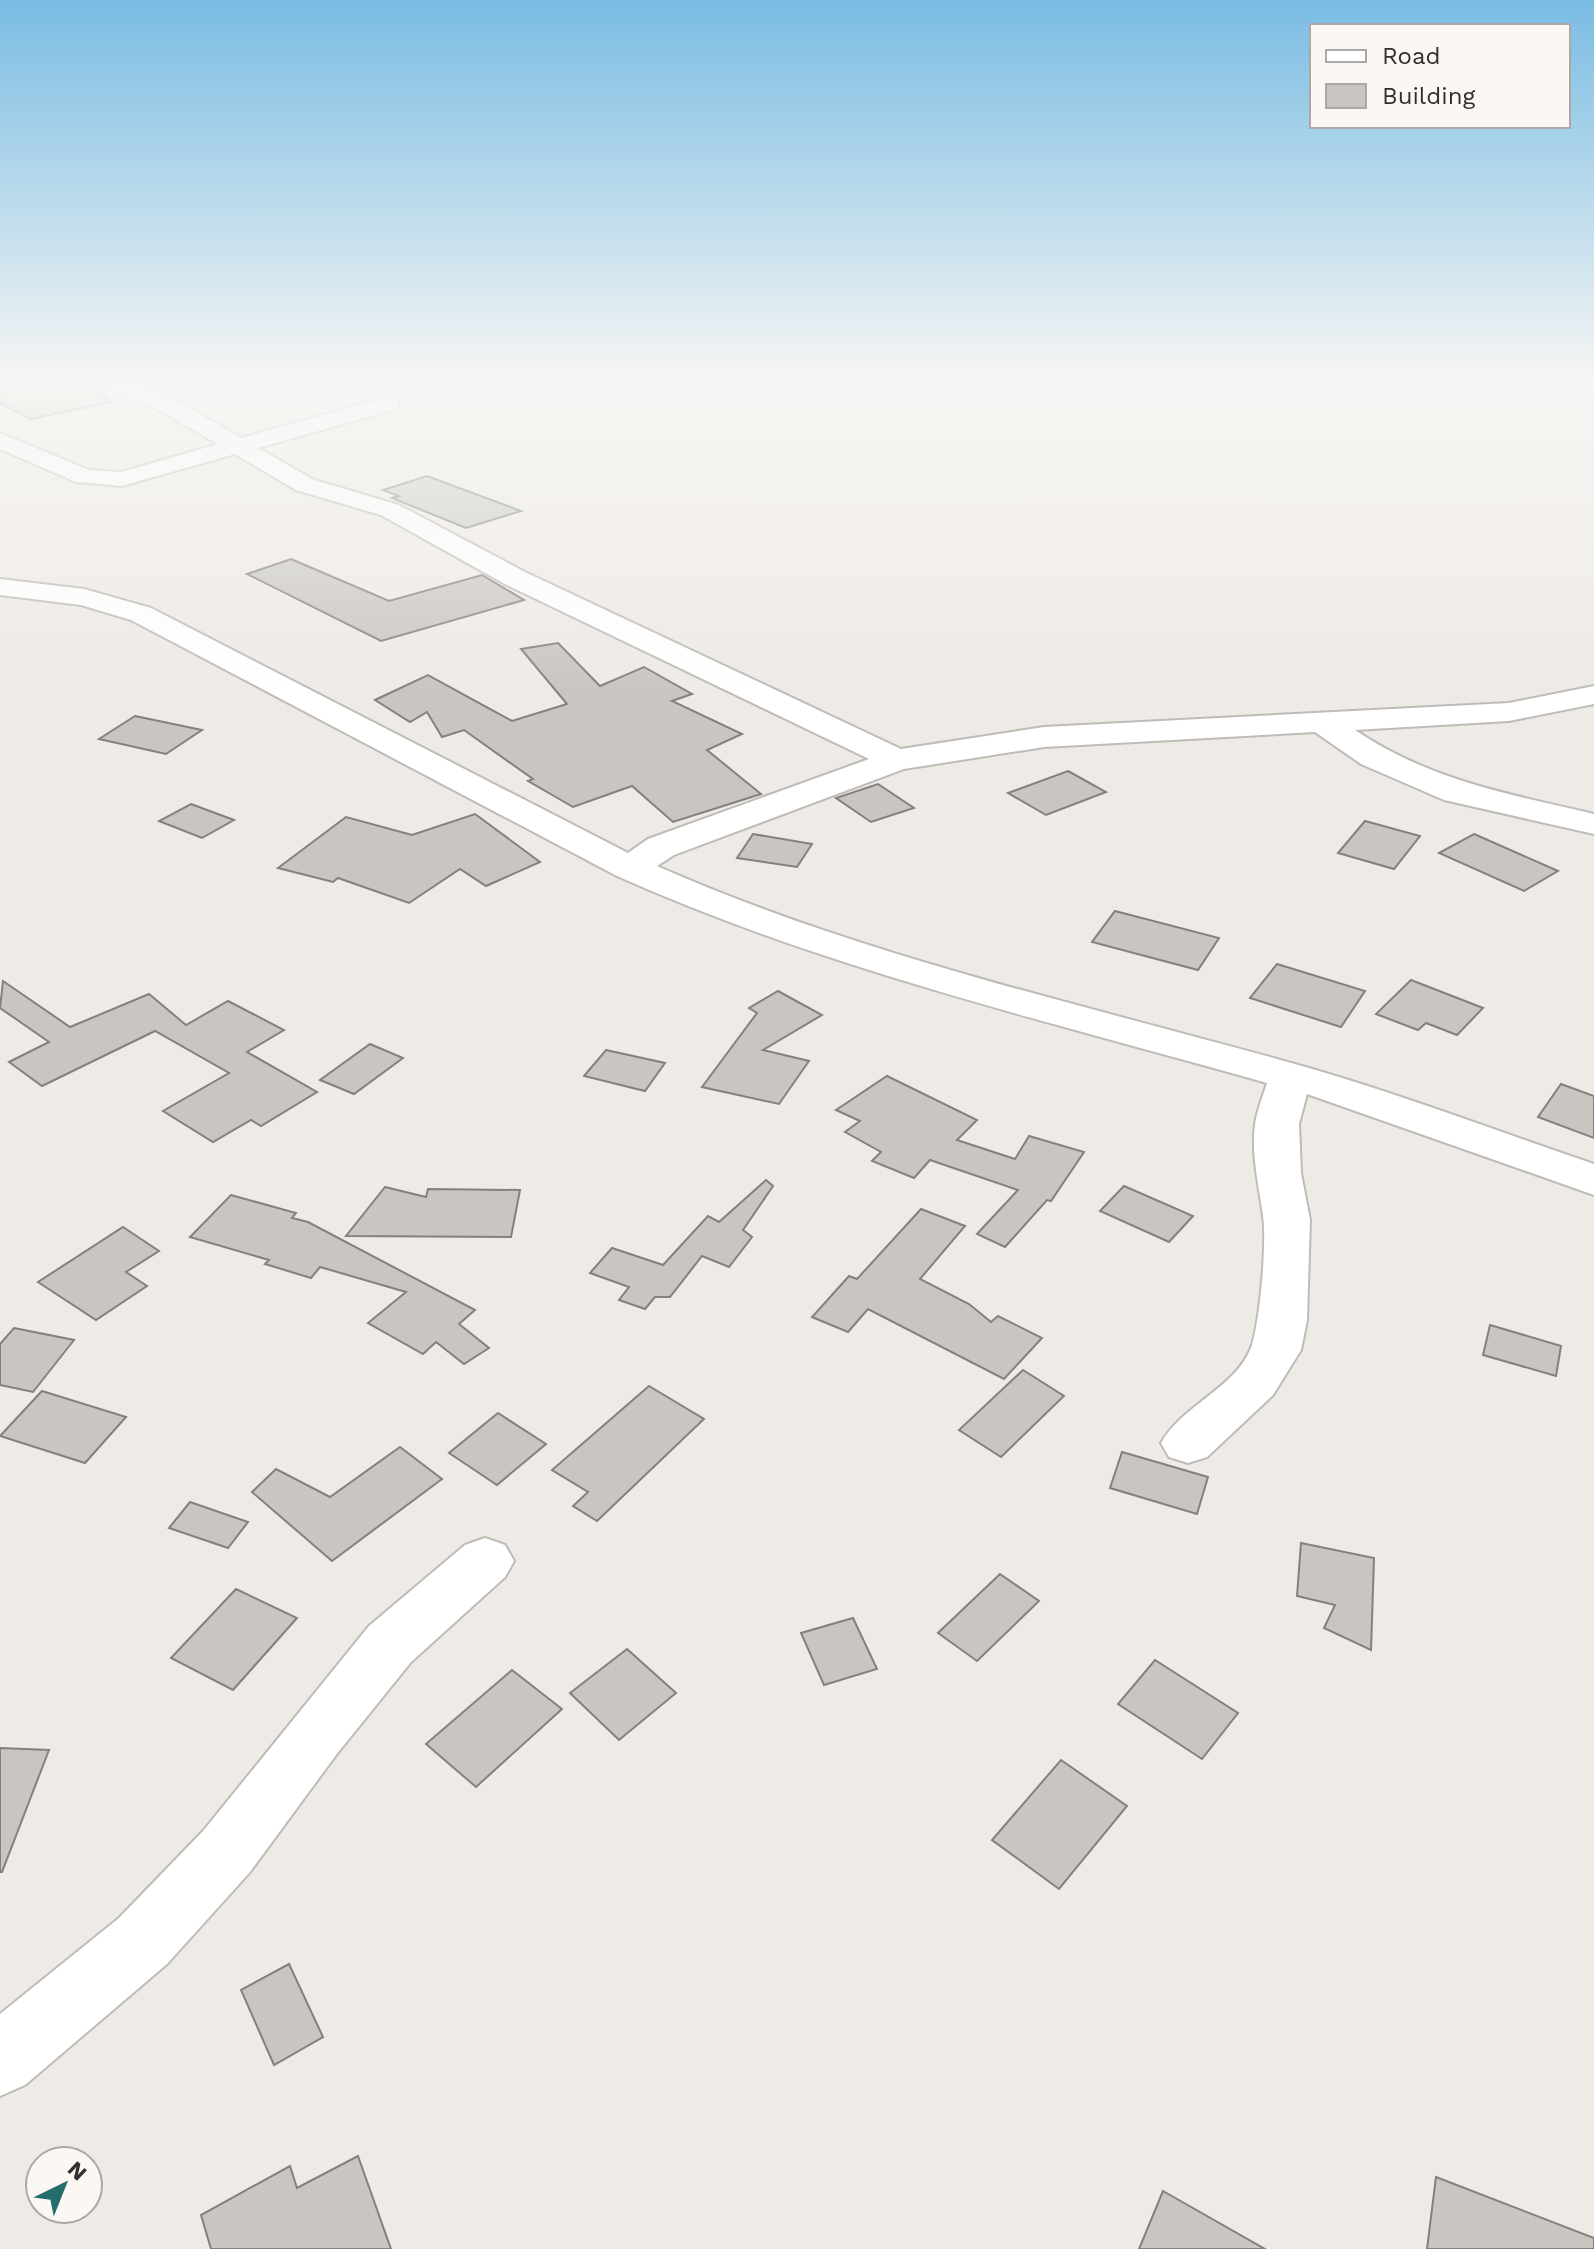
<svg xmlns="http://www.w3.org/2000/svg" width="1594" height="2249" font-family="'Work Sans',sans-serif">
	<rect width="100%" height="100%" fill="#eeeae6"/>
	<g fill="#c9c6c1" stroke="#84817d" stroke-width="2">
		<path d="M59,378h16l36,24 -80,17 -31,-16v-15z"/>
		<path d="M427,476l94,35 -55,17 -74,-30 7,-2 -16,-6z"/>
		<path d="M291,559l98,42 93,-26 42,25 -143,41 -134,-67z"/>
		<path d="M558,643l42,43 44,-19 48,27 -20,7 70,33 -35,16 54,44 -88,28 -41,-36 -59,21 -45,-26 5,-2 -69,-49 -22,7 -15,-25 -17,10 -35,-22 53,-25 84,46 55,-17 -46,-55z"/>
		<path d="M135,716l67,14 -36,24 -67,-15z"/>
		<path d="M1068,771l38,21 -60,23 -38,-22z"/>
		<path d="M878,784l36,24 -43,14 -35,-24z"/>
		<path d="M191,804l43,16 -32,18 -43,-17z"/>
		<path d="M475,814l65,48 -54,24 -26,-17 -51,34 -71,-25 -5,4 -55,-14 68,-51 66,18z"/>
		<path d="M1365,821l55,15 -26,33 -56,-16z"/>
		<path d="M753,834l59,10 -15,23 -60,-9z"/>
		<path d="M1474,834l84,37 -34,20 -85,-38z"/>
		<path d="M1115,911l104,27 -21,32 -106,-28z"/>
		<path d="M1277,964l88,27 -24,36 -91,-29z"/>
		<path d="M1411,980l72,28 -26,27 -31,-12 -8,7 -42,-16z"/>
		<path d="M3,981l67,46 79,-33 37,31 42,-24 56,29 -37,22 70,40 -56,34 -10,-6 -38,22 -50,-31 66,-38 -74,-42 -113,55 -33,-24 40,-20 -49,-34z"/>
		<path d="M778,991l44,24 -59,35 46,11 -30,43 -77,-17 55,-74 -8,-5z"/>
		<path d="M370,1044l33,14 -49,36 -34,-14z"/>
		<path d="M606,1050l59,13 -20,28 -61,-15z"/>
		<path d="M887,1076l90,44 -20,20 58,19 14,-23 55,16 -33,49 -4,-1 -42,47 -28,-13 41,-44 -88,-30 -16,18 -42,-17 9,-9 -36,-20 15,-11 -24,-11z"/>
		<path d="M1561,1084l33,12v42l-56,-21z"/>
		<path d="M766,1180l7,6 -30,44 9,7 -23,30 -27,-11 -32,41h-15l-10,12 -26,-9 10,-13 -39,-14 22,-25 51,17 45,-49 11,6z"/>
		<path d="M1124,1186l69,30 -24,26 -69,-31z"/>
		<path d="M385,1187l41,10 2,-8 92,1 -9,47 -165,-1z"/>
		<path d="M231,1195l65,18 -4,5 16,4 167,88 -16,14 30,24 -25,16 -28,-22 -13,12 -55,-31 38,-31 -86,-25 -9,11 -46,-14 4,-4 -79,-23z"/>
		<path d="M921,1209l44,17 -45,53 49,25 22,18 7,-6 44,22 -38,41 -136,-70 -20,23 -36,-15 37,-41 8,3z"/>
		<path d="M123,1227l36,24 -33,21 21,14 -51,34 -58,-38z"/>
		<path d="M1490,1325l71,21 -5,30 -73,-21z"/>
		<path d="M14,1328l60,12 -41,52 -33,-7v-41z"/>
		<path d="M1023,1370l41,26 -63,61 -42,-27z"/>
		<path d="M649,1386l55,33 -107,102 -24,-15 15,-14 -36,-22z"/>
		<path d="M42,1391l84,26 -41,46 -85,-27z"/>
		<path d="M498,1413l48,31 -49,41 -48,-32z"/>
		<path d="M400,1447l42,32 -110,82 -80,-69 24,-23 54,28z"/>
		<path d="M1122,1452l86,25 -11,37 -87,-26z"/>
		<path d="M190,1502l58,20 -20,26 -59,-20z"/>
		<path d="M1301,1543l73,15 -3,92 -47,-22 11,-23 -38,-9z"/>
		<path d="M1000,1574l39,27 -62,60 -39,-28z"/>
		<path d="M236,1589l61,29 -64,72 -62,-32z"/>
		<path d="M853,1618l24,51 -53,16 -23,-52z"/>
		<path d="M627,1649l49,44 -57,47 -49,-47z"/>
		<path d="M1155,1660l83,53 -36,46 -84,-55z"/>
		<path d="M512,1670l50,39 -86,78 -50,-43z"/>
		<path d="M0,1748l49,2 -47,122h-2z"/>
		<path d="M1061,1760l66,46 -68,83 -67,-49z"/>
		<path d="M289,1964l34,73 -49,28 -33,-75z"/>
		<path d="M358,2156l33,93h-180l-10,-34 89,-49 7,22z"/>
		<path d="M1436,2177l158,61v11h-167z"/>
		<path d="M1163,2191l102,58h-126z"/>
	</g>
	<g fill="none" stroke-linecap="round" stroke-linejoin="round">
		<g stroke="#bfbcb7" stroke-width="4">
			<g id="minor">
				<path d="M90,378c56,-1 104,33 151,60l139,-39h16l3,5 -3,5 -138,39 56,32 85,25 126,67 376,177 143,-22 465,-24 85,-17v18l-85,17 -154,9c74,50 153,64 239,84v20l-150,-34 -83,-36 -46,-32 -271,15 -140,22 -230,86 -17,11c206,91 429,139 645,200 98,28 195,65 292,98v31l-287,-101 -8,30 2,49 9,47 -3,100 -6,30 -28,45 -66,62 -19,6 -19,-6 -8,-14c21,-38 77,-56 91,-98 8,-27 15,-101 11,-129 -4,-30 -12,-61 -8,-92 2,-13 8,-28 12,-41 -219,-62 -442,-114 -650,-207l-486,-256 -50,-15 -81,-10v-16l84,10 67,19 477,245 20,-14 221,-80 -364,-175 -124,-69 -85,-25 -61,-36 -113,32 -46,-4 -76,-33v-16l89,37 32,2 97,-28 -61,-35 -64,-26z"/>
				<path d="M485,1538l20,7 9,16 -9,16 -94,85 -75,93 -86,117 -83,92 -142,121 -25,11v-82l119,-96 85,-88 165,-204 96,-81z"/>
			</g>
		</g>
		<use href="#minor" fill="#fff" fill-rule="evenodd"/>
	</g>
	<linearGradient id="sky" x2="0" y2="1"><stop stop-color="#79bce3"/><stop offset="0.55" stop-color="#f7f6f4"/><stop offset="1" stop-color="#f7f6f4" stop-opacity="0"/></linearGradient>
	<rect width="1594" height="693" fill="url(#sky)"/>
	<rect x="1310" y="24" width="260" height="104" fill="#fbf8f3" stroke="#aba8a5" stroke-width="2"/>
	<rect x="1326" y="50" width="40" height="12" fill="#ffffff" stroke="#aba8a5" stroke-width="2"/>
	<text x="1382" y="64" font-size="24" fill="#32302f">Road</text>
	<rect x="1326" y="84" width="40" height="24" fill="#c9c6c1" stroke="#aba8a5" stroke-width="2"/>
	<text x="1382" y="104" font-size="24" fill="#32302f">Building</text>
	<g transform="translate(64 2185) rotate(43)"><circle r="38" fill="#fbf8f3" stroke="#aba8a5" stroke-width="2"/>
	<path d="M0-6L14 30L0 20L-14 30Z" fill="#236e6b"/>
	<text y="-12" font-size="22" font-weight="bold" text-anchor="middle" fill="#32302f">N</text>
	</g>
</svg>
